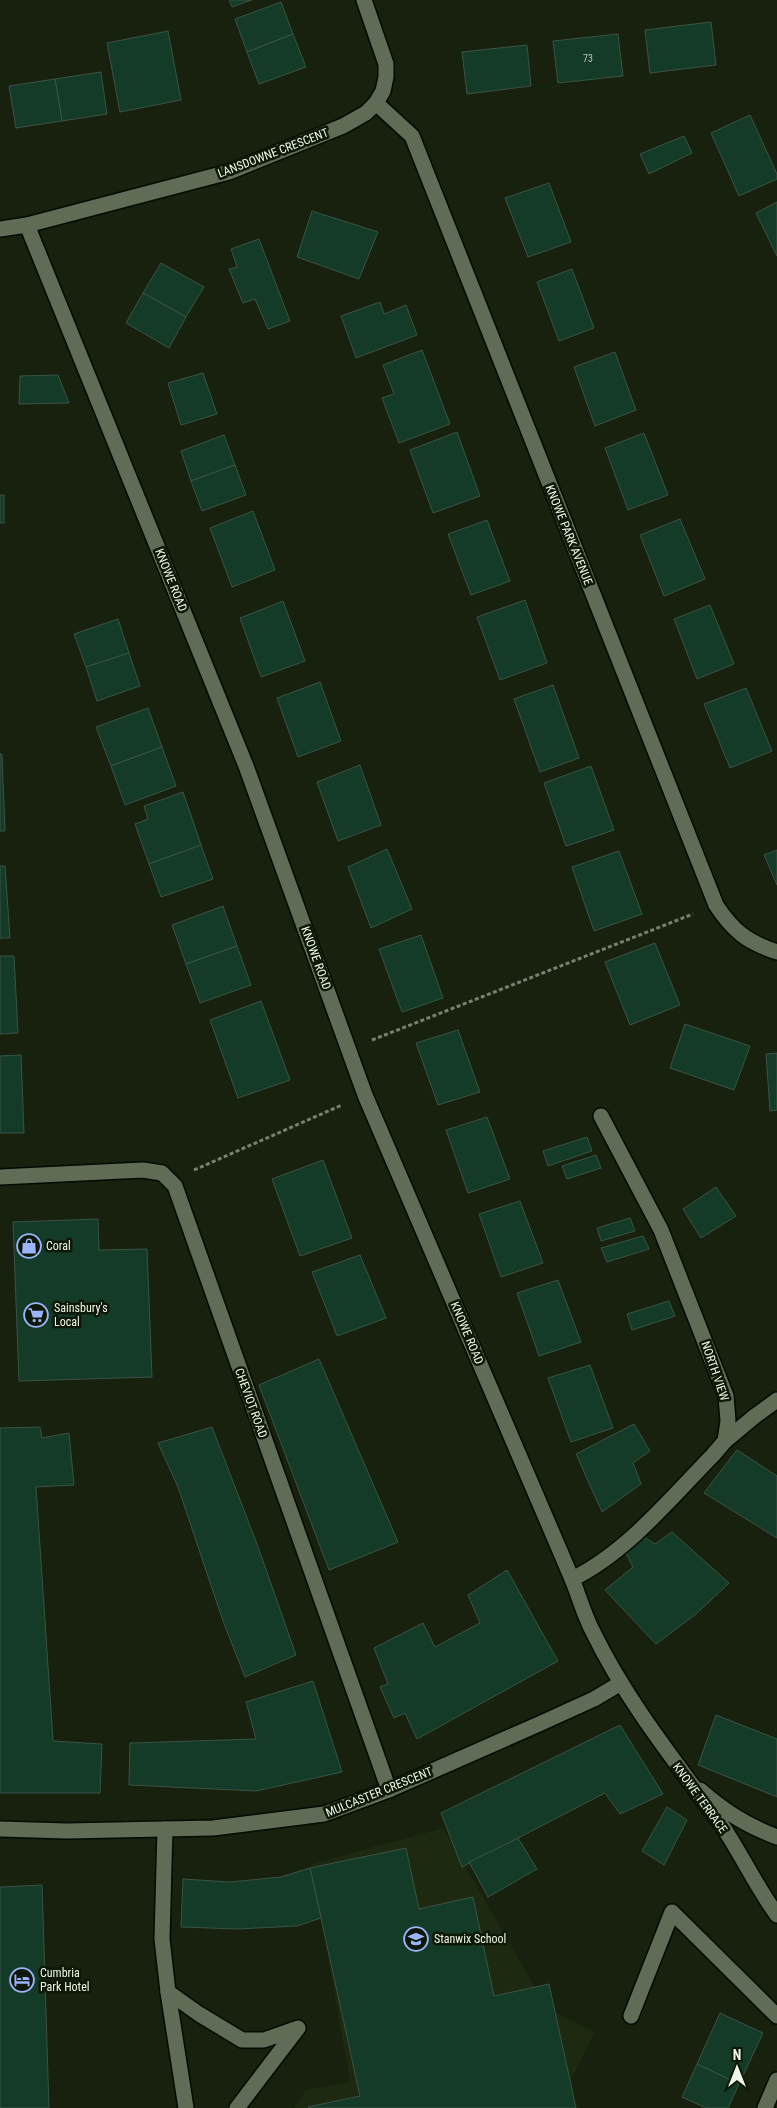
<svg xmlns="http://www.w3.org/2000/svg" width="777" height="2108" font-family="'Roboto Condensed',sans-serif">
	<rect width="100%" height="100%" fill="#17210e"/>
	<path fill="#1d2a11" d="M443,1828l104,180 48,24 -34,68 17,8h-284l12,-18 44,-8 -38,-218z"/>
	<g fill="#143b28" stroke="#3b5345">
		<path d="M229,0h23l-20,7z"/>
		<path d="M281,2l12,32 -46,18 -12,-33z"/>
		<path d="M711,22l5,43 -66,8 -5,-43z"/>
		<path d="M168,31l13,69 -61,12 -13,-69z"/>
		<path d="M293,34l13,33 -47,17 -12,-32z"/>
		<path d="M618,34l5,42 -65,7 -5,-42z"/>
		<path d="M527,45l4,41 -64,8 -5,-42z"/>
		<path d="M101,72l6,42 -45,7 -7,-42z"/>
		<path d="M55,79l7,42 -46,7 -7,-42z"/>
		<path d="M750,115l27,59v5l-38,17 -28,-63z"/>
		<path d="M684,136l8,17 -43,21 -9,-20z"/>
		<path d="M549,183l22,59 -43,15 -23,-59z"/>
		<path d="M777,202v54l-21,-43z"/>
		<path d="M312,211l66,21 -19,47 -62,-22z"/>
		<path d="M259,239l31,82 -22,8 -13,-30 -12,4 -14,-34 8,-2 -6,-18z"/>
		<path d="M161,263l43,24 -18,30 -43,-24z"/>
		<path d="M572,269l22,59 -35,13 -22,-59z"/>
		<path d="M143,293l43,24 -17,31 -43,-25z"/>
		<path d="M380,302l4,12 22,-9 11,30 -61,23 -15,-42z"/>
		<path d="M422,350l28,74 -51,19 -17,-45 12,-4 -11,-29z"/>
		<path d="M615,352l21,58 -41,16 -21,-59z"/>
		<path d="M203,373l14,41 -36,11 -13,-42z"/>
		<path d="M58,375l11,28 -50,1 1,-28z"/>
		<path d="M457,432l23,64 -47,17 -23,-63z"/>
		<path d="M644,433l24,62 -40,15 -23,-62z"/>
		<path d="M224,435l11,30 -44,16 -10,-30z"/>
		<path d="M235,465l11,30 -44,16 -11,-30z"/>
		<rect x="0" y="495" width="4" height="28"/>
		<path d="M253,511l22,59 -43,17 -22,-59z"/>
		<path d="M680,519l25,60 -41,17 -24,-61z"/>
		<path d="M487,520l23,61 -39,14 -23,-61z"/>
		<path d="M525,600l22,63 -47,17 -23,-63z"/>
		<path d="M283,601l22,60 -44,16 -21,-59z"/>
		<path d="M710,605l24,59 -37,15 -23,-60z"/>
		<path d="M118,619l11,34 -43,14 -12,-33z"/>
		<path d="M129,653l11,33 -43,15 -11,-34z"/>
		<path d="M320,682l21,59 -43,16 -21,-59z"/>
		<path d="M553,685l26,73 -39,14 -26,-73z"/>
		<path d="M746,688l26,63 -42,17 -26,-64z"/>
		<path d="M148,708l14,39 -51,19 -15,-39z"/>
		<path d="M162,747l14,39 -51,19 -14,-39z"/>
		<path d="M0,754h2l3,77h-5z"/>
		<path d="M360,765l21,60 -43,16 -21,-59z"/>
		<path d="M591,766l23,64 -48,16 -22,-63z"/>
		<path d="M183,792l18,53 -52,19 -14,-40 13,-5 -4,-13z"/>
		<path d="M201,845l12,34 -52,18 -12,-33z"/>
		<path d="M387,849l25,60 -41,19 -23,-61z"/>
		<path d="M777,850v35l-13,-30z"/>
		<path d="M619,851l23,63 -48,17 -22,-64z"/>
		<path d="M0,866h5l5,72h-10z"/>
		<path d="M223,906l14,40 -51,18 -14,-39z"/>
		<path d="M421,935l22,63 -41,14 -23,-63z"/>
		<path d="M655,943l25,62 -50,20 -25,-63z"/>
		<path d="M237,946l14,39 -51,18 -14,-39z"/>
		<path d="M0,956h14l4,77 -18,1z"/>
		<path d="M261,1001l29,79 -52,18 -28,-78z"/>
		<path d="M685,1024l65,22 -16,44 -64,-22z"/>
		<path d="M458,1030l22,62 -42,13 -22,-62z"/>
		<path d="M777,1053v57l-7,1 -4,-57z"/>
		<path d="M21,1055l3,78h-24v-77z"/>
		<path d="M487,1117l23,62 -42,14 -22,-63z"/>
		<path d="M587,1137l5,14 -44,15 -5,-15z"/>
		<path d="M596,1155l5,13 -34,11 -5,-13z"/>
		<path d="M323,1160l29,78 -52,18 -28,-77z"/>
		<path d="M716,1187l20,29 -35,22 -18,-29z"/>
		<path d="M520,1201l23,62 -42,14 -22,-63z"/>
		<path d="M630,1218l5,13 -34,10 -4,-13z"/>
		<path d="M98,1219l1,31 48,-1 5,128 -133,4 -6,-159z"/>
		<path d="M643,1236l6,13 -42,13 -6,-14z"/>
		<path d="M360,1255l26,63 -49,18 -25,-64z"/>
		<path d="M558,1280l23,62 -42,14 -22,-63z"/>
		<path d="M669,1301l6,15 -43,14 -5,-16z"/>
		<path d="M319,1359l79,183 -69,28 -70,-185z"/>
		<path d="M590,1365l23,63 -42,14 -23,-64z"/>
		<path d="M634,1424l16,27 -17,12 8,21 -39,28 -26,-58z"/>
		<path d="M40,1427l2,11 27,-5 5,52 -38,2 17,254 49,3 -2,49h-100v-365z"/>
		<path d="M212,1427l45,117 39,111 -51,22 -22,-56 -45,-134 -20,-44z"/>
		<path d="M737,1450l40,26v62l-73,-45z"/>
		<path d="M672,1532l57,51 -33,31 -40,30 -51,-54 28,-23 -7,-14 18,-16 11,7z"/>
		<path d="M507,1570l51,91 -141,78 -12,-26 -11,5 -14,-31 8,-3 -14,-36 49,-25 12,24 45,-24 -12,-28z"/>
		<path d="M313,1681l29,91 -86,19 -127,-6 1,-42 126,-4 -10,-37z"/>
		<path d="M716,1715l61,24v58l-79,-32z"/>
		<path d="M620,1725l43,69 -43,20 -15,-21 -143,74 -21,-54z"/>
		<path d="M667,1807l20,13 -23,45 -22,-14z"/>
		<path d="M518,1838l19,31 -49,28 -19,-35z"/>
		<path d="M406,1848l13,61 54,-12 21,99 55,-12 27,124h-267l-1,-1 52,-11 -50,-228z"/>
		<path d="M310,1868l11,50 -24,8 -60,3 -56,-2 2,-48 47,3 51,-5z"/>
		<path d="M42,1885l7,223h-49v-221z"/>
		<path d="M720,2013l43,20 -24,51 -42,-20z"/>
		<path d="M697,2064l42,20 -11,24h-22l-24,-11z"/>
	</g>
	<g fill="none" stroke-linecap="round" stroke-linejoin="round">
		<g stroke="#040a00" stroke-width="18">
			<g id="lane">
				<path d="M725,1441l30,-25 22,-16"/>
				<path d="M700,1790c25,22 46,35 77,47"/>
				<path d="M165,1829l-3,110 6,53 18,116"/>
				<path d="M168,1992l31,22 43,26h22l34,-12 -61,80"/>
				<path d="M631,2016l41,-104 105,104"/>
			</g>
		</g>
		<g stroke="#040a00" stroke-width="18">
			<g id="street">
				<path d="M376,103l36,33 304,769c17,26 31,37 61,47"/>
				<path d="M27,225l219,541 119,329 207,484c7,17 12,36 21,53 33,68 81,128 126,189 21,30 36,64 58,94"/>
				<path d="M0,229l27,-4 202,-53 114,-46 23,-13 10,-10 7,-12 3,-14v-13l-22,-64"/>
				<path d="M0,1177l143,-7 19,3 13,13 214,604"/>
				<path d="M572,1579c54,-26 99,-81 141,-124l12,-14 3,-20 -2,-25 -65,-166 -60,-114"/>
				<path d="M0,1829l67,2 146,-3 111,-14 65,-24 150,-66 55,-25 27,-16"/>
				<path d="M765,2108l12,-28"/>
			</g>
		</g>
		<g stroke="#788070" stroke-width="3" stroke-dasharray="4 2.5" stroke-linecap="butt">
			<path d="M372,1040l321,-126"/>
			<path d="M194,1170l148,-65"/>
		</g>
		<use href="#lane" stroke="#606c56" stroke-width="15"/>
		<use href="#street" stroke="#606c56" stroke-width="15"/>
	</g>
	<defs>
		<g id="shop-ring" transform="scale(1.25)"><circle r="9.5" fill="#0e1806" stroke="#9cb4fd" stroke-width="1.5"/><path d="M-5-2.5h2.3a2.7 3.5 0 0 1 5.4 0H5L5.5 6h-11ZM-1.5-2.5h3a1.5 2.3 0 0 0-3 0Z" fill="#9cb4fd"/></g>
		<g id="supermarket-ring" transform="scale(1.25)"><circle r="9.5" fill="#0e1806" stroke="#9cb4fd" stroke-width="1.5"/><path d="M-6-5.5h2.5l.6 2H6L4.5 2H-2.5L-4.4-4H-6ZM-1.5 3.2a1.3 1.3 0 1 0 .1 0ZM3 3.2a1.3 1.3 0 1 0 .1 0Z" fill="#9cb4fd"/></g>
		<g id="school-ring" transform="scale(1.25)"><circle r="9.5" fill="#0e1806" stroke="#9cb4fd" stroke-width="1.5"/><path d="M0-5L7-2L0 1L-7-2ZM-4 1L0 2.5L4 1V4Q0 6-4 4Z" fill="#9cb4fd"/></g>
		<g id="hotel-ring" transform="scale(1.25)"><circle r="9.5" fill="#0e1806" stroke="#9cb4fd" stroke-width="1.5"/><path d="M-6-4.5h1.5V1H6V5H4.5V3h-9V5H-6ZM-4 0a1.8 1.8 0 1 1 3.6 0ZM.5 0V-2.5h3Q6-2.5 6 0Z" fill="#9cb4fd"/></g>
	</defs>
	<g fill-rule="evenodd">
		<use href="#shop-ring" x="29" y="1246"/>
		<use href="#supermarket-ring" x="36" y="1315"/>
		<use href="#school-ring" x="416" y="1939"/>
		<use href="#hotel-ring" x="22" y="1980"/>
	</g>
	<g text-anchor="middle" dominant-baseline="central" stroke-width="5" stroke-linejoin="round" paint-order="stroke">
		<g font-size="10" fill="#b8c7b9">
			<text x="588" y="58">73</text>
		</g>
		<g font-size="12" fill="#eff6e9" stroke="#0e1806">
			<text transform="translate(273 153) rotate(-21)">LANSDOWNE CRESCENT</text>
			<text transform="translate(569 535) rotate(68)">KNOWE PARK AVENUE</text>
			<text transform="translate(171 580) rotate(68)">KNOWE ROAD</text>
			<text transform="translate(316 958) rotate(70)">KNOWE ROAD</text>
			<text transform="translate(467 1333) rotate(67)">KNOWE ROAD</text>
			<text transform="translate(715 1371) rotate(71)">NORTH VIEW</text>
			<text transform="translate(251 1403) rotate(70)">CHEVIOT ROAD</text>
			<text transform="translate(379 1792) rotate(-22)">MULCASTER CRESCENT</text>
			<text transform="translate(700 1798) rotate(54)">KNOWE TERRACE</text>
		</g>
		<g font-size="12" fill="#eff6e9" stroke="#0e1806" text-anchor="start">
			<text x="46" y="1246">Coral</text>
			<text x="54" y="1308">Sainsbury's<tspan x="54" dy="14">Local</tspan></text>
			<text x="434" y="1939">Stanwix School</text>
			<text x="40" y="1973">Cumbria<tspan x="40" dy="14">Park Hotel</tspan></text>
		</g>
	</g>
	<g transform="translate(737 2068)" stroke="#0e1806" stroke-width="4" paint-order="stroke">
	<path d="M0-4L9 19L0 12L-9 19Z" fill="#eff6e9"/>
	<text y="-8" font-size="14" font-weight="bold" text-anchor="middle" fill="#eff6e9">N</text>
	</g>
</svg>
